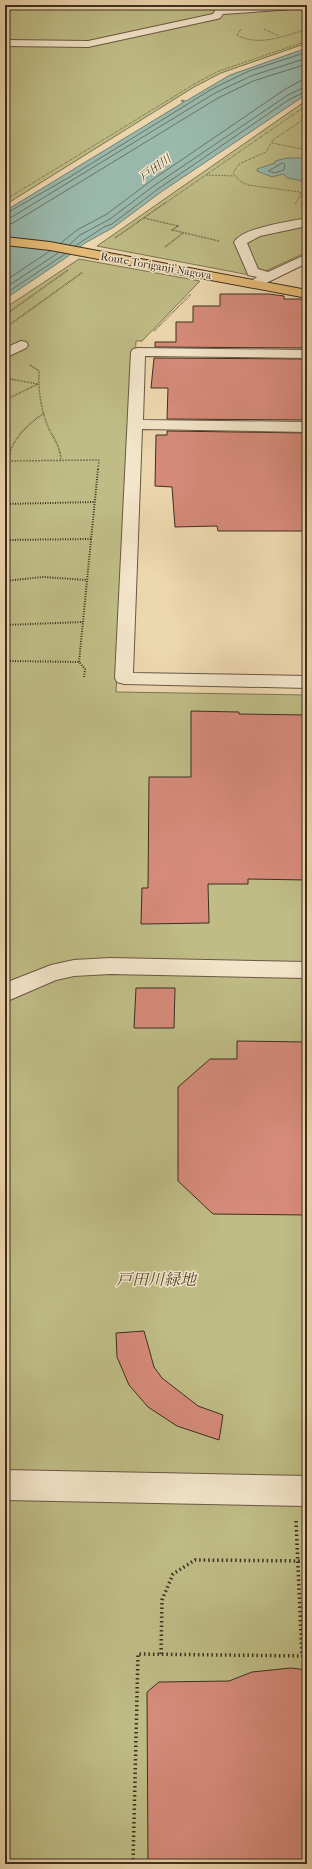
<svg xmlns="http://www.w3.org/2000/svg" width="312" height="1869" font-family="'IM FELL French Canon','Noto Serif JP',serif">
	<rect width="100%" height="100%" fill="#edd7ae"/>
	<filter id="stains"><feTurbulence type="fractalNoise" baseFrequency=".005" numOctaves="4"/><feColorMatrix values="0 0 0 0 .2 0 0 0 0 .09 0 0 0 0 .02 0 0 0 .5 -.17"/></filter>
	<radialGradient id="worn" r=".72"><stop offset=".6" stop-color="#630" stop-opacity="0"/><stop offset="1" stop-color="#630" stop-opacity=".3"/></radialGradient>
	<g fill="#bfbc85" stroke="#7e7552">
		<path d="M5,5h302v38l-86,30 -27,14 -189,118v-99l5,-2 -5,-3z"/>
		<path d="M307,100v152l-52,24 -158,-30z"/>
		<path d="M79,259l121,22 -58,60h-6l-20,351 191,3v1169h-302v-1556z"/>
	</g>
	<g fill="#99b9ad" stroke="#748175">
		<path d="M307,48v46l-146,98 -47,35 -29,16 -18,14 -62,42v-88l179,-109 -3,-1 1,-1 4,1 44,-26z"/>
		<path d="M287,158h20v24l-19,-4 -5,-4 -11,3 -15,-6v-2l18,-6v-2z"/>
	</g>
	<g fill="none" stroke-linecap="round" stroke-linejoin="round">
		<g stroke="#6b7466" stroke-width="1">
			<path d="M283,163l2,2 -1,5 -10,3 -5,-2z"/>
			<path d="M5,214l63,-36 144,-89 37,-18 58,-19"/>
			<path d="M5,219l5,-1 205,-125 36,-17 56,-18"/>
			<path d="M5,225l8,-2 205,-125 35,-17 54,-17"/>
			<path d="M61,243l16,-13 30,-16 45,-34 132,-90 16,-9 7,-1"/>
			<path d="M69,245l11,-10 30,-16 45,-34 133,-90 19,-9"/>
			<path d="M75,246l29,-19 8,-3 46,-35 132,-90 17,-8"/>
			<path d="M5,281l45,-30"/>
			<path d="M5,288l53,-35"/>
			<path d="M5,294l60,-40"/>
		</g>
	</g>
	<g fill="#d68b7a" stroke="#3d2e20">
		<path d="M220,294h49l15,2v3h23v49l-152,-1v-5h21v-20h17v-16h27z"/>
		<path d="M154,358l153,1v61l-140,-1 1,-31h-17z"/>
		<path d="M167,431l140,2v98h-89l-1,-5 -42,1 -3,-40 -17,-1 1,-51h11z"/>
		<path d="M191,711l48,1v2l68,1v165l-59,-1v5h-40l1,39 -68,1 1,-36h6l1,-111h42z"/>
		<path d="M136,988h39l-1,40h-40z"/>
		<path d="M237,1041l70,1v173l-94,-1 -35,-33v-94l32,-28h27z"/>
		<path d="M144,1331l10,36 8,11 36,28 25,9 -4,25 -42,-14 -29,-19 -19,-22 -12,-28 -1,-24z"/>
		<path d="M291,1668l16,2v194h-159l-1,-172 12,-10 70,-1 23,-9z"/>
	</g>
	<g fill="none" stroke-linecap="round" stroke-linejoin="round">
		<g stroke="#695844" stroke-width="2">
			<g id="minor">
				<path d="M266,5h41v3l-84,6 -3,4 -3,1 -129,28 -83,-1v-6l83,1 125,-27 3,-5 3,-1z"/>
				<path d="M307,218v8l-47,10 -13,7 11,26 10,3 39,-18v9l-45,22h-10l-2,-3 7,-5 -9,-2 -1,-3 -13,-30c10,-15 55,-20 73,-24z"/>
				<path d="M21,341l5,1 2,3 -2,3 -21,10v-10z"/>
				<path d="M138,348l169,2v8l-162,-2 -2,64 164,2v10l-165,-3 -9,244 174,3v12l-183,-4 -7,-2 -2,-4 16,-326 2,-3z"/>
				<path d="M110,958l197,4v16l-197,-4 -36,2 -18,4 -51,22v-19l46,-18 23,-5z"/>
				<path d="M5,1470l302,6v30l-302,-6z"/>
			</g>
		</g>
		<g stroke="#3d2e20" stroke-width="2">
			<path id="major" d="M5,237l45,5 257,48v8l-257,-48 -45,-5z"/>
		</g>
		<g stroke="#3d2e20" stroke-width="1" stroke-dasharray="0.5 1" stroke-linecap="butt">
			<path d="M241,29l-4,6c21,12 48,1 70,-6"/>
			<path d="M264,29l15,7"/>
			<path d="M272,143l35,7"/>
			<path d="M206,175l28,1"/>
			<path d="M5,200l191,-117 23,-12 88,-30"/>
			<path d="M164,204l143,-99"/>
			<path d="M295,204l6,-9 -1,-3 -52,-7 -8,-4 -7,-8 6,-9 27,-12 7,-12 34,-23"/>
		</g>
		<g stroke="#3d2e20" stroke-width="1.5" stroke-dasharray="0.5 1" stroke-linecap="butt">
			<path d="M144,218l34,8 -6,4 47,11"/>
			<path d="M115,238l50,-35"/>
			<path d="M165,247l18,-14"/>
			<path d="M5,315l63,-45"/>
			<path d="M5,328l78,-56"/>
			<path d="M154,331l37,-37"/>
			<path d="M30,365l9,6c-1,19 2,40 10,58 6,11 11,18 12,31"/>
			<path d="M5,378l33,6 -33,16"/>
			<path d="M5,461l94,-1 -1,10"/>
			<path d="M8,461c4,-23 18,-35 36,-48"/>
		</g>
		<g stroke="#3d2e20" stroke-width="2" stroke-dasharray="1 1.5" stroke-linecap="butt">
			<path d="M5,504l90,-2"/>
			<path d="M5,540l86,-1"/>
			<path d="M5,581l38,-4 44,3"/>
			<path d="M5,625l78,-3"/>
			<path d="M5,661l74,1"/>
			<path d="M84,677l1,-8 -6,-7 19,-193"/>
		</g>
		<g stroke="#3d2e20" stroke-width="3.5" stroke-dasharray="1.5 3" stroke-linecap="butt">
			<path d="M296,1521l6,135"/>
			<path d="M161,1654l1,-54 11,-26 22,-14 112,1"/>
			<path d="M133,1864l5,-210 169,2"/>
		</g>
		<use href="#minor" fill="#f3e5ca" fill-rule="evenodd"/>
		<use href="#major" fill="#e6bc77" fill-rule="evenodd"/>
	</g>
	<g text-anchor="middle" dominant-baseline="central" stroke-width="3" stroke-linejoin="round" paint-order="stroke">
		<g font-size="11" fill="#3d2e20" stroke="#f3e5ca">
			<text transform="translate(156 266) rotate(10)">Route Toriganji-Nagoya</text>
		</g>
		<g font-size="12" font-style="italic" fill="#4f4a3c" stroke="#f3e5ca">
			<text transform="translate(155 168) rotate(-36)">戸田川</text>
		</g>
		<g font-size="16" font-style="italic" fill="#574a34" stroke="#f3e5ca">
			<text x="156" y="1279">戸田川緑地</text>
		</g>
	</g>
	<rect width="312" height="1869" fill="none" stroke="#edd7ae" stroke-width="20"/>
	<rect x="6" y="6" width="300" height="1857" fill="none" stroke="#3d2e20" stroke-width="2"/>
	<rect x="10" y="10" width="292" height="1849" fill="none" stroke="#3d2e20"/>
	<rect width="100%" height="100%" filter="url(#stains)"/>
	<rect width="100%" height="100%" fill="url(#worn)"/>
</svg>
